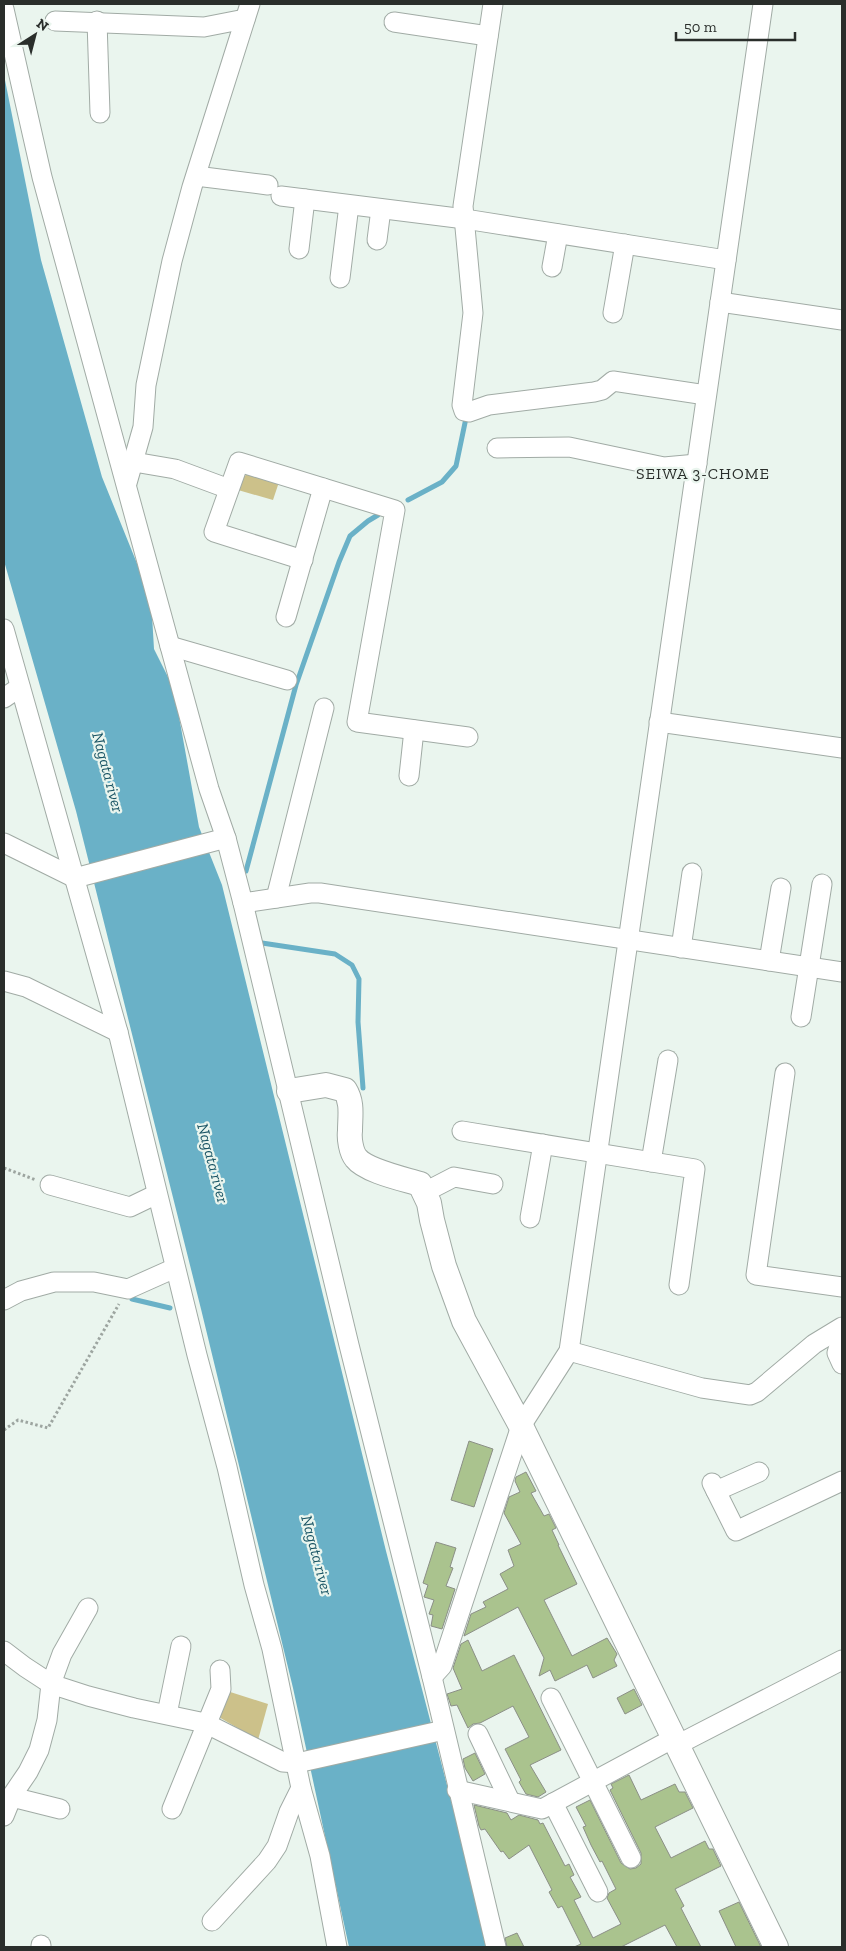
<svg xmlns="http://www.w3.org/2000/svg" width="846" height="1951" font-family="'Zilla Slab',serif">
	<rect width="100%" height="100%" fill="#eaf5ee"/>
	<g fill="#ccc18a">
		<path d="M249,473l30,9 -6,18 -35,-10 5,-13z"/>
		<path d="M224,1690l44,14 -10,36 -46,-27z"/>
	</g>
	<path fill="#6ab1c7" d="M4,75l37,185 61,217 49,121 3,51 20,40 25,138 23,58 164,666 86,330 15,66h-138l-56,-259 -92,-379 -125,-498 -72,-250z"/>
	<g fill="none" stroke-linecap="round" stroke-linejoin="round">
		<g stroke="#6ab1c7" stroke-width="5">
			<path d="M408,500l34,-18 14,-16 10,-48"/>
			<path d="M246,871l50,-186 43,-123 11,-26 18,-15 10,-6"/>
			<path d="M262,943l73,11 17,11 7,14 -1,43 5,66"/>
			<path d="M132,1299l38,9"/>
		</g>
	</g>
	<g fill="#aac38e" stroke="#8b8f86">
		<path d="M469,1441l24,8 -19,58 -23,-7z"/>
		<path d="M526,1472l10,19 -5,2 13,23 5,-2 7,14 -4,2 7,15h-1l19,39 -33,16 28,56 35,-18 10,16 -3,6 3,6 -24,12 -6,-13 -32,16 -5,-11 -11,6 5,-18 -26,-51 -54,29 7,-22 15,-7 -3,-5 25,-13 -8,-15 14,-8 -6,-16 13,-6 -17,-31 5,-16 11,-5 -5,-11 1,-4z"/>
		<path d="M436,1542l20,6 -6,19 3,1 -7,18 9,3 -13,40 -11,-3 2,-11 -4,-1 5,-14 -10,-3 4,-12 -5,-2z"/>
		<path d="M468,1640l14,31 32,-16 47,95 -31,15 16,27 -8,5 -12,-3 -7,-12 2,-2 -16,-31 24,-12 -16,-31 -33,17 -7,1 -5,4 -11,-23 -6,1 -4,-12 15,-5 -9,-21 8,-24z"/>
		<path d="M634,1689l8,16 -17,9 -8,-16z"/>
		<path d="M475,1753l10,21 -12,7 -8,-13 -2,-9z"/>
		<path d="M629,1775l12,25 34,-16 4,8h6l8,16 -38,19 16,31 34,-17 4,8h4l8,17 -46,23 9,17 -3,2 20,39h-24l-12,-22 -44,22h-47l7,-3 -19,-38 -4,2 -9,-16 3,-2 -23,-45 -20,14 -6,-8 -2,1 -16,-23 -4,1 -2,-4 -5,-21 33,8 4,7 8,-5 19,5 2,4 3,-1 22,43 4,-2 5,11 -4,2 11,20 -7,3 19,38 28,-14 -14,-26 2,-5 7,-4 -14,-28 -2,1 -9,-17 -8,-18 3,-1 -10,-19 14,-7 31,63 9,6 6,-1 5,-4v-11l-31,-63 3,-2 -2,-4z"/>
		<path d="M739,1902l22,45h-25l-17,-36z"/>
		<path d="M517,1933l7,14h-17l-2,-9z"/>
	</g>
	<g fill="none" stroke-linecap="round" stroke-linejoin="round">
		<g stroke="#a1aba5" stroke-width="21">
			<g id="minor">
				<path d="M493,4l-30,202 10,107 -11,92 2,6 5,1 20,-7 105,-13 8,-2 11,-9 93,14"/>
				<path d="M4,9l38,168 167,612 17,49 17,65 106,442 83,332 64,270"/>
				<path d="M55,21l149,6 41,-8"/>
				<path d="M97,21l3,92"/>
				<path d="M394,22l94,14"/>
				<path d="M196,176l72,9"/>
				<path d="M281,196l184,23 261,41"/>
				<path d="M377,240l4,-31"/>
				<path d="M299,249l6,-50"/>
				<path d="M552,267l6,-33"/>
				<path d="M340,278l9,-73"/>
				<path d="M720,302l122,18"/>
				<path d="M613,313l12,-69"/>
				<path d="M497,448l72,-1 95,20 33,-3"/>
				<path d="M134,462l41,7 54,20"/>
				<path d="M127,483l16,-56 3,-42 26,-124 20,-74 58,-183"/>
				<path d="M303,560l-89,-28 25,-70 156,48 -38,212 111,15"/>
				<path d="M286,617l37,-129"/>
				<path d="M4,629l114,403 79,323 30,112 27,118 18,64 29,139 19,68 17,91"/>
				<path d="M170,646l117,34"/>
				<path d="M4,698l16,-11"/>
				<path d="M659,722l183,26"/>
				<path d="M409,776l5,-46"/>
				<path d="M4,843l71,35 151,-40"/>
				<path d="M276,898l48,-190"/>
				<path d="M243,903l67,-10h10l522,79"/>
				<path d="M681,948l11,-75"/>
				<path d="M769,961l12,-73"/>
				<path d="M4,981l22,6 92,45"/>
				<path d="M801,1017l21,-133"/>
				<path d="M785,1073l-29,202 86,12"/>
				<path d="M462,1131l233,38 -16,116"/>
				<path d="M651,1162l17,-102"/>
				<path d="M50,1185l80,22 27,-13"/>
				<path d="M425,1192l29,-15 39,7"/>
				<path d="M530,1218l13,-74"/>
				<path d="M4,1300l17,-9 33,-9h40l34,7 47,-21"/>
				<path d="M842,1336l-5,17 5,11"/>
				<path d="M569,1351l133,37 48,7 7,-3 57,-48 28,-17"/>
				<path d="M712,1483l24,48 106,-50"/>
				<path d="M716,1491l43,-19"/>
				<path d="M4,1651l21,16 26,17 11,-30 26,-46"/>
				<path d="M432,1677l10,-11 79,-240 48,-75 194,-1347"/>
				<path d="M551,1698l80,160"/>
				<path d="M167,1714l14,-68"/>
				<path d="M478,1734l32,67"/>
				<path d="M677,1745l165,-85"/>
				<path d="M457,1790l85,19 132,-71"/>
				<path d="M12,1797l48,12"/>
				<path d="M553,1803l45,89"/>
				<path d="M172,1809l49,-120 -1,-19"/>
				<path d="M4,1816l9,-22 15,-22 11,-22 8,-30 4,-36 37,12 46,12 71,15 78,39 14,1 147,-33"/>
				<path d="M212,1921l55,-60 10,-15 12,-34 12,-24"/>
				<path d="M41,1945v2"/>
			</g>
		</g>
		<g stroke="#a1aba5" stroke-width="26">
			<path id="tertiary" d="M289,1091l37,-6 19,5c8,13 5,26 5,41 -1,7 1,21 6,27 10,13 48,21 64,26l9,19 3,17 12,46 20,55 57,105 255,521"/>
		</g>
		<g stroke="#9da5a0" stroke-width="3" stroke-dasharray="2.5 2.5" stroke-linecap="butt">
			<path d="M4,1168l32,12"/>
			<path d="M4,1430l14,-10 30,8 71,-124"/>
		</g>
		<use href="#minor" stroke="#fff" stroke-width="19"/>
		<use href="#tertiary" stroke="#fff" stroke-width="24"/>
	</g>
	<g text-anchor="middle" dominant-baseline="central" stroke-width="4.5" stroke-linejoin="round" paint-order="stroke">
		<g font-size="16" letter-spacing="1" fill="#2a2e2b" stroke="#eaf5ee">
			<text x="703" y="473">SEIWA 3-CHOME</text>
		</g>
		<g font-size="16" font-style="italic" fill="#195464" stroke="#eaf5ee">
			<text transform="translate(108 772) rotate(75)">Nagata river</text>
			<text transform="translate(213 1163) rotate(75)">Nagata river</text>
			<text transform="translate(317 1555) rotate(75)">Nagata river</text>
		</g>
	</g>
	<rect width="846" height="1951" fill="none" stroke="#2a2e2b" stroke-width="10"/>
	<g transform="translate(35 35) rotate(36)" stroke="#eaf5ee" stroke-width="4" paint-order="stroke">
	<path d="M0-4L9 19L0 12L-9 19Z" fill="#2a2e2b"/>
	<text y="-8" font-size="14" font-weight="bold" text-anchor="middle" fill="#2a2e2b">N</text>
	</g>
	<path d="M676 32v8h119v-8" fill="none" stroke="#2a2e2b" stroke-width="2.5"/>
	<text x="684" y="32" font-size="15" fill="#2a2e2b" stroke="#eaf5ee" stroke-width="4" paint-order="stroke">50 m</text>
</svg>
